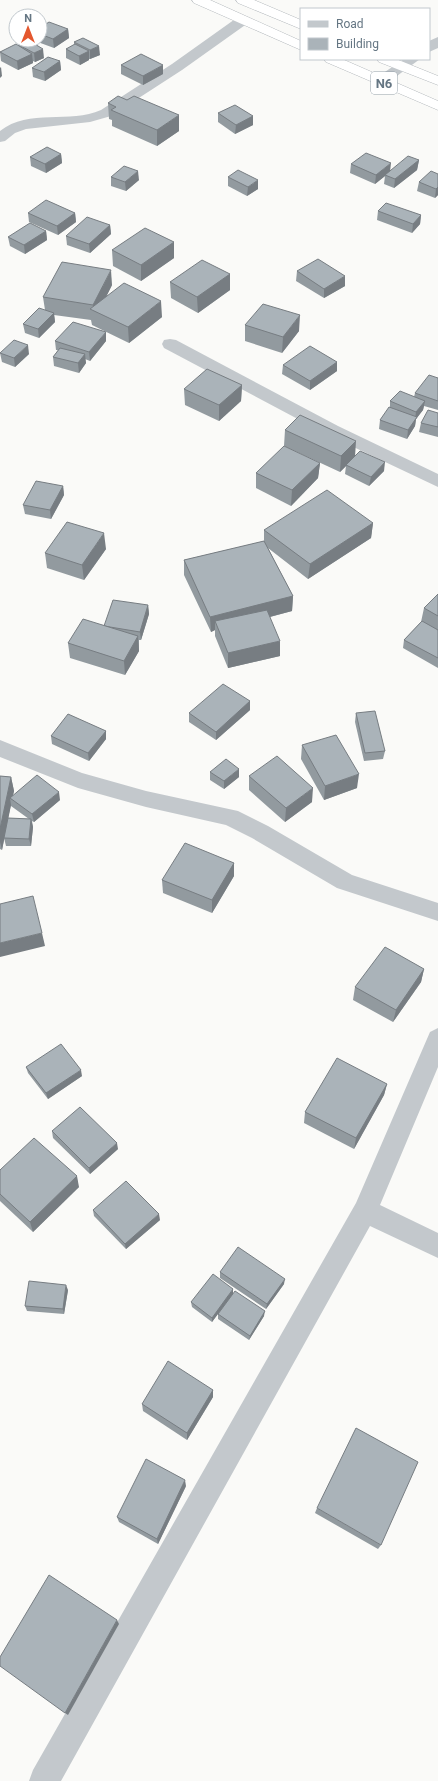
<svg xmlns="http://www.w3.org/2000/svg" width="438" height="1781" font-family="Roboto,sans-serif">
	<rect width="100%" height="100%" fill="#fafaf8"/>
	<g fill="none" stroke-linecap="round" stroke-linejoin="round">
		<g stroke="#b4b9bd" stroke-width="1">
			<g id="highway">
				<path d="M192,0h18l91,41v9l-107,-47z"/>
				<path d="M236,0h18l47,20v9l-63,-26z"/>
				<path d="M324,59h18l96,42v9l-112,-48z"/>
				<path d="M377,59h19l42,17v9l-59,-23z"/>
			</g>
		</g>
		<g fill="#c3c8cc" fill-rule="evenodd">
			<path d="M243,16l5,1 2,3 -2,3 -66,47 -71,46 -21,6 -64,7 -11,4 -10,8 -5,1v-11c29,-23 70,-7 101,-21l71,-46 66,-47z"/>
			<path d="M438,37v11l-9,4v-11z"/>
			<path d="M404,59h16l-34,25h-10l-2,-3 2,-3z"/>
			<path d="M170,339l6,1 162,86 100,48v13l-112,-53 -162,-86 -2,-4 2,-4z"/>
			<path d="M0,740l82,33 64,18 92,20 30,15 84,49 86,28v18l-101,-33 -85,-50 -26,-13 -80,-18 -68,-19 -78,-31z"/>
			<path d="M438,1028v39l-58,138 58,28v25l-68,-32 -309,555h-32l4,-11 323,-567 74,-171z"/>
		</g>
		<use href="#highway" fill="#fff" fill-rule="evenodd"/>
	</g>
	<g fill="#929a9f" fill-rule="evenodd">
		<path d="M40,28l28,1 1,9 -15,10 -19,-7v-1h5z"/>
		<path d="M74,42l26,13 -10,4h-1v1l-9,5 -14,-7v-9l8,-4z"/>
		<path d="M19,45l25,13 -9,4 -2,-1v2l-15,7 -17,-9 -1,-9 19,-6z"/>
		<path d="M60,61l1,9 -16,11 -12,-4 -1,-9z"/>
		<path d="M121,65l42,9 -20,11 -22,-11z"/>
		<path d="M127,100l52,31 -22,15 -45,-20v-6l-3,-1 -1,-16z"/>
		<path d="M218,113l35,3v9l-18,9 -17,-12z"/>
		<path d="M61,154l1,9 -16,10 -15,-7 -1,-9z"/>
		<path d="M419,160l-2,10 -23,18 -10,-4 1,-8 -10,8 -25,-11 1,-9 39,7z"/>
		<path d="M438,174v21l-3,3 -18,-7 2,-9z"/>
		<path d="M111,177l28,3 -13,11 -15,-5z"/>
		<path d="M228,177l30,12 -11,7 -19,-10z"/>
		<path d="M378,211l43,4 -1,9 -8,9 -35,-13z"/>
		<path d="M28,213h47l1,9 -18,13 -29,-13z"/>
		<path d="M110,225l1,9 -21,19 -23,-8 -1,-9z"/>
		<path d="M46,231l1,9 -22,14 -15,-8 -2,-9z"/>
		<path d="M174,242v16l-33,23 -28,-15 -1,-16z"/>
		<path d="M297,271l48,15 -21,12 -28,-17z"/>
		<path d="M230,274v16l-32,23 -27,-15 -1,-16z"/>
		<path d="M112,285l-6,12 56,20 -33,26 -37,-18 -1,-5 -37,-5 1,7 -16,16 -14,-5 -2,-9 22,-14 -2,-13z"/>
		<path d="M245,325l54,6 -17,22 -37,-12z"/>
		<path d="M55,341h51l-16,20 -5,-2 1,4 -7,10 -25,-7 -1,-9 5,-7h-2z"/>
		<path d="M0,353l29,1 -14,13 -13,-5z"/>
		<path d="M337,362v9l-27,19 -28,-16 1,-9z"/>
		<path d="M438,378v32l-14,-4 -1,4 -7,9 -1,7 -8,13 -28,-10 1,-9 10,-12v-7l24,-4 1,-4z"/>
		<path d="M242,385l-1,16 -22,20 -34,-16 -1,-16z"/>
		<path d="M438,413v24l-19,-5 2,-9z"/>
		<path d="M285,430l70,26 29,15 -15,15 -24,-12 1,-8 -6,6 -56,-26z"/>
		<path d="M320,463l-2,15 -27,28 -35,-18v-15z"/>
		<path d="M63,486l1,9 -13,24 -26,-5 -2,-9z"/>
		<path d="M373,523l-2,15 -63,41 -40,-31 25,48 -1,15 -22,6 10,39 -52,12 -13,-32v-6l-4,2 -27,-57v-15l80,-19v-11z"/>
		<path d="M106,549l-22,31 -37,-12 -2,-15z"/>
		<path d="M438,594v74l-35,-20 1,-8 17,-18 3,-14z"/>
		<path d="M148,605l1,9 -8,26h-2v11l-14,24 -55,-17 -2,-15z"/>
		<path d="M250,701v9l-34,30 -27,-18v-9z"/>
		<path d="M356,713l29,38 -2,8 -19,2 -9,-39z"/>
		<path d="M106,731v8l-17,22 -37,-17 -1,-8z"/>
		<path d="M302,745l55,43 -33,12 -23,-41z"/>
		<path d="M210,772l29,5 -15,12 -14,-9z"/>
		<path d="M0,776l11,1 3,14 -1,4 47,5 -26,22 -2,-1 1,6 -2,19h-25l-2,-8 2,-8 -4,20 -2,-1zM11,805v1l18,13 -21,-1z"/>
		<path d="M249,776l63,26 -27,20 -36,-32z"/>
		<path d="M234,863v13l-22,37 -49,-20 -1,-13z"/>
		<path d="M424,969l-3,13 -28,40 -40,-22 2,-13z"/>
		<path d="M26,1067l56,9 -34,23 -20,-26z"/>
		<path d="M387,1084l-3,11 -30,54 -50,-26 1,-11z"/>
		<path d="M52,1131l66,18 -28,25 -37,-36z"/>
		<path d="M0,1170l79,17 -46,45 -33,-31z"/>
		<path d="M93,1210l67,10 -34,29 -32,-33z"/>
		<path d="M220,1272l64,12 -18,25 -46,-31z"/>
		<path d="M68,1290l-4,24 -37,-3 -2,-5z"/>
		<path d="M233,1294l31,22 -15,24 -31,-21v-5l9,-13 -15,21 -20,-15 -1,-5z"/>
		<path d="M213,1390v7l-26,43 -44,-29 -1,-7z"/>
		<path d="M186,1486l-28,58 -39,-22 -2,-5z"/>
		<path d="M317,1508l64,37 -3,4 -63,-36z"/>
	</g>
	<g fill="#777d82">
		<path d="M68,29l1,9 -15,10 -1,-9z"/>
		<path d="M99,46l1,9 -10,4v-9z"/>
		<path d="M43,49l1,9 -9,4 -1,-9z"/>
		<path d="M89,51v9l-9,5 -1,-9z"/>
		<path d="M32,54l1,9 -15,7 -1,-9z"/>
		<path d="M60,61l1,9 -16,11 -1,-9z"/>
		<path d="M163,65v9l-20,11v-9z"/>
		<path d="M1,67l1,9 -2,2v-10z"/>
		<path d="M179,115v16l-22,15v-16z"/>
		<path d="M253,116v9l-18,9 1,-9z"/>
		<path d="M61,154l1,9 -16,10 -1,-9z"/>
		<path d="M419,160l-2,10 -23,18 1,-9z"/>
		<path d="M391,163l-1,9 -5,3v1l-10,8 1,-9z"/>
		<path d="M138,171l1,9 -13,11 -1,-9z"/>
		<path d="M258,180v9l-11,7 1,-9z"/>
		<path d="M438,187v8l-3,3 1,-9z"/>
		<path d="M75,213l1,9 -18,13 -1,-9z"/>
		<path d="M421,215l-1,9 -8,9 1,-9z"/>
		<path d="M110,225l1,9 -21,19 -1,-9z"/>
		<path d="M46,231l1,9 -22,14 -1,-9z"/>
		<path d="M174,242v16l-33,23v-16z"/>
		<path d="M111,270l1,15 -14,28 -4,-2 -1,-6z"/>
		<path d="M230,274v16l-32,23 -1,-16z"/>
		<path d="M345,276v10l-21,12v-9z"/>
		<path d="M161,301l1,16 -33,26 -1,-16z"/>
		<path d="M54,313l1,9 -16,16 -1,-9z"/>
		<path d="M300,315l-1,16 -17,22 1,-16z"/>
		<path d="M106,332v9l-16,20 -1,-9z"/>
		<path d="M28,345l1,9 -14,13 -1,-9z"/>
		<path d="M85,354l1,9 -7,10 -1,-10z"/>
		<path d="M337,362v9l-27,19v-9z"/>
		<path d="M242,385l-1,16 -22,20v-16z"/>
		<path d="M425,401l-2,9 -7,9 -1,7 -8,13 1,-9 7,-11 1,-7z"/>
		<path d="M356,441l-1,16 -15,15 1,-16z"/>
		<path d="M385,462l-1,9 -15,15 2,-9z"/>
		<path d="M320,463l-2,15 -27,28 1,-16z"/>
		<path d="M63,486l1,9 -13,24 -1,-9z"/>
		<path d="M373,523l-2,15 -63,41 2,-15z"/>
		<path d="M104,533l2,16 -22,31 -2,-15z"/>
		<path d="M293,596l-1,15 -73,19 -4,-9v9l-4,2 -1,-15z"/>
		<path d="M148,605l1,9 -8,26 -1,-8z"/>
		<path d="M138,636l1,15 -14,24 -1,-14z"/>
		<path d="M280,641v15l-52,12v-15z"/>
		<path d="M250,701v9l-34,30v-8z"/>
		<path d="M106,731v8l-17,22 -1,-8z"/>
		<path d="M239,769v8l-15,12v-8z"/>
		<path d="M359,774l-2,14 -33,12 1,-14z"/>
		<path d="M11,777l3,14 -2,9 -2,-2 1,7 -9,45 -2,-8v-13z"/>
		<path d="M313,788l-1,14 -27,20 1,-14z"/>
		<path d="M59,792l1,8 -26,22 -2,-8z"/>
		<path d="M31,819l2,8 -2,19 -2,-7z"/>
		<path d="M234,863v13l-22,37v-13z"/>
		<path d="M42,933l3,13 -45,11v-14z"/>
		<path d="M424,969l-3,13 -28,40 3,-12z"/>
		<path d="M81,1070l1,6 -34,23 -2,-6z"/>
		<path d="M387,1084l-3,11 -30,54 2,-11z"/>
		<path d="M117,1143l1,6 -28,25 -1,-6z"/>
		<path d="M77,1176l2,11 -46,45 -3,-10z"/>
		<path d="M159,1214l1,6 -34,29 -1,-5z"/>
		<path d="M285,1279l-1,5 -18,25 1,-5z"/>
		<path d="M66,1285l2,5 -4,24 -1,-5z"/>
		<path d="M233,1289v5l-21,28v-4z"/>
		<path d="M265,1311l-1,5 -15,24 1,-4z"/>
		<path d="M213,1390v7l-26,43v-7z"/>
		<path d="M185,1480l1,6 -28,58 -1,-5z"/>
		<path d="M117,1620l2,4 -51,91 -3,-2z"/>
	</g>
	<g fill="#aab3b9" stroke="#777d82">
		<path d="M49,22l19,7 -15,10 -13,-5v-6z"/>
		<path d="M83,38l16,8 -9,4 -16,-8z"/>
		<path d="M28,40l15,9 -9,4 -15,-8z"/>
		<path d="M16,44l16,10 -15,7 -17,-9z"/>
		<path d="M75,44l14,7 -10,5 -13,-7z"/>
		<path d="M141,54l22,11 -20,11 -22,-11z"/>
		<path d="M48,57l12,4 -16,11 -12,-4z"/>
		<path d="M118,96l9,4 7,-4 45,19 -22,15 -46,-20 5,-3 -8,-4z"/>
		<path d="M235,105l18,11 -17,9 -18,-12z"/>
		<path d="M47,147l14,7 -16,10 -15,-7z"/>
		<path d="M366,153l25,10 -15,12 -25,-11z"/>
		<path d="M408,156l11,4 -24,19 -10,-4z"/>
		<path d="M124,166l14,5 -13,11 -14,-5z"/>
		<path d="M238,170l20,10 -10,7 -20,-10z"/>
		<path d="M431,171l7,3v13l-2,2 -17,-7z"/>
		<path d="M46,200l29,13 -18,13 -29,-13z"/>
		<path d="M386,203l35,12 -8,9 -35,-13z"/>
		<path d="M87,217l23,8 -21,19 -23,-8z"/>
		<path d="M30,223l16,8 -22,14 -16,-8z"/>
		<path d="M145,228l29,14 -33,23 -29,-15z"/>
		<path d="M318,259l27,17 -21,13 -27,-18z"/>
		<path d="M202,260l28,14 -33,23 -27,-15z"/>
		<path d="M62,262l49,8 -18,35 -50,-8z"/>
		<path d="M124,283l37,18 -33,26 -38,-18z"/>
		<path d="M263,304l37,11 -17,22 -38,-12z"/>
		<path d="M39,308l15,5 -16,16 -15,-5z"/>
		<path d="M73,322l33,10 -17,20 -34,-11z"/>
		<path d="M14,340l14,5 -14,13 -14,-5z"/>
		<path d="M310,346l27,16 -27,19 -27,-16z"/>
		<path d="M60,348l25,6 -7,9 -25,-6z"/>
		<path d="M207,369l35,16 -23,20 -35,-16z"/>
		<path d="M429,375l9,3v23l-23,-8z"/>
		<path d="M400,391l25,10 -9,11 -26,-11z"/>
		<path d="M389,407l28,10 -9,13 -28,-10z"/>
		<path d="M428,410l10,3v14l-17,-4z"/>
		<path d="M300,415l56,26 -15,15 -56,-26z"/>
		<path d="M284,446l36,17 -28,27 -36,-17z"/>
		<path d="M360,451l25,11 -14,15 -25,-12z"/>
		<path d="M36,481l27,5 -13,24 -27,-5z"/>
		<path d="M327,490l46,33 -63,41 -46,-34z"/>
		<path d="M67,522l37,11 -22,32 -37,-12z"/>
		<path d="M264,541l29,55 -83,21 -26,-57z"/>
		<path d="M438,594v22l-14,-8z"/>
		<path d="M113,600l35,5 -8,27 -36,-6z"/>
		<path d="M267,610l13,31 -52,12 -13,-32z"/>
		<path d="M83,619l55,17 -14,25 -56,-18z"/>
		<path d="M422,621l16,9v28l-34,-18z"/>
		<path d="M223,684l27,17 -34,31 -27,-19z"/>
		<path d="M375,711l10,40 -20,2 -9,-40z"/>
		<path d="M68,714l38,17 -18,22 -37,-17z"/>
		<path d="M336,735l23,39 -34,12 -23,-41z"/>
		<path d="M277,756l36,32 -27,20 -37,-32z"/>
		<path d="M226,759l13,10 -15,12 -14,-9z"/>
		<path d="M37,775l22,17 -27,22 -22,-16z"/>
		<path d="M0,776l11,1 -11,52z"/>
		<path d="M8,818l23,1 -2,20 -25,-1z"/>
		<path d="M185,843l49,20 -22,37 -50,-20z"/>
		<path d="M33,896l9,37 -42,10v-39z"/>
		<path d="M385,947l39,22 -28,41 -41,-23z"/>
		<path d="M61,1044l20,26 -35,23 -20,-26z"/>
		<path d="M337,1058l50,26 -31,54 -51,-26z"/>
		<path d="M80,1107l37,36 -28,25 -37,-37z"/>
		<path d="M34,1138l43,38 -47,46 -30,-28v-24z"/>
		<path d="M126,1181l33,33 -34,30 -32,-34z"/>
		<path d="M238,1247l47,32 -18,25 -47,-32z"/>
		<path d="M213,1274l20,15 -21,29 -21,-16z"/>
		<path d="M29,1281l37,4 -3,24 -38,-3z"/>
		<path d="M235,1291l30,20 -15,25 -32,-22z"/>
		<path d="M168,1361l45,29 -26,43 -45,-29z"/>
		<path d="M356,1428l62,34 -37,83 -64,-37z"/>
		<path d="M146,1459l39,21 -28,59 -40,-22z"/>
		<path d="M49,1575l68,45 -52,93 -65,-47v-9z"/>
	</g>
	<g text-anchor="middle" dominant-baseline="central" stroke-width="4" stroke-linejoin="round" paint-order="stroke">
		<rect fill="#fff" stroke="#939fa8" stroke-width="1" x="371" y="72" width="26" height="22" rx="3"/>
		<g font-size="13" font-weight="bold" fill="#657683">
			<text x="384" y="83">N6</text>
		</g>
	</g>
	<rect x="300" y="8" width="130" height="52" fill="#ffffff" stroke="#c1c8cd"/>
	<rect x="308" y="21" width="20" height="6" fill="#c3c8cc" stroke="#c1c8cd"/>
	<text x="336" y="28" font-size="12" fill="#657683">Road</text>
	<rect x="308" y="38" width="20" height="12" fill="#aab3b9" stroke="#c1c8cd"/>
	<text x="336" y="48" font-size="12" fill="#657683">Building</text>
	<g transform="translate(28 28)"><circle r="19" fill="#ffffff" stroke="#c1c8cd"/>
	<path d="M0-3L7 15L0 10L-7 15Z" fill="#e4572e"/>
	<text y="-6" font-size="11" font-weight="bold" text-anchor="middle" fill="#657683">N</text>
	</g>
</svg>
